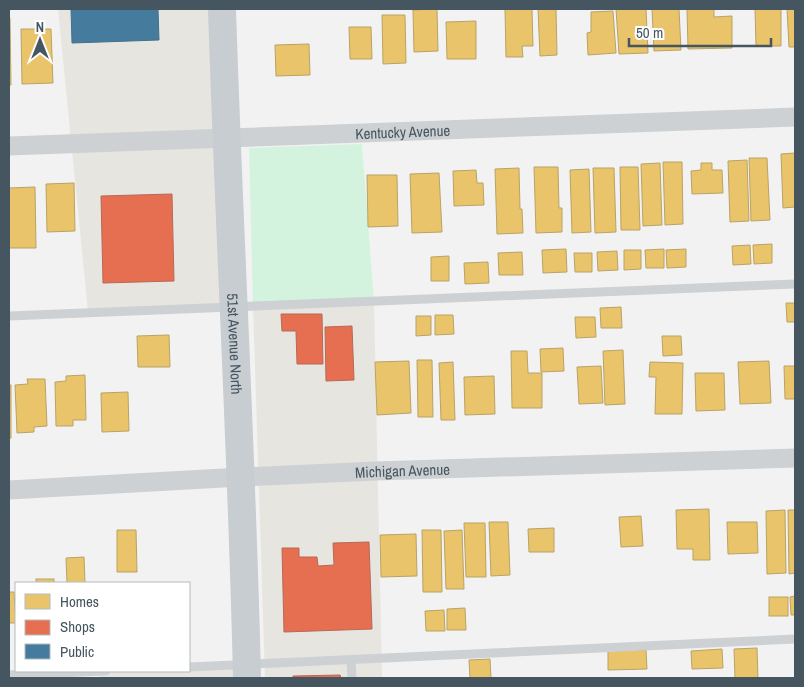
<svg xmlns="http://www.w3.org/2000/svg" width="804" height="687" font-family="'Archivo Narrow',sans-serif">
	<rect width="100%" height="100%" fill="#f2f2f2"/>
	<g fill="#e7e5e0">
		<path d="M58,9h162l14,297 -146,6z"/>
		<path d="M374,301l8,377h-117l-12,-373z"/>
		<path d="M247,664v14h-147l-1,-7h90z"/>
	</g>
	<path fill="#d4f3de" d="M362,144l12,157 -121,4 -4,-157z"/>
	<g fill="#e9c46a" stroke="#b8a367">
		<path d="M437,9l1,42 -24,1 -1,-42z"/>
		<path d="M505,9h27l1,37h-11l1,11h-17z"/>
		<path d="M538,9h18l1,46 -17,1z"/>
		<path d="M616,9h30l2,44 -29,1z"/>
		<path d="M652,9h27l2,41 -27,1z"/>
		<path d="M687,9h27v8l18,-1v32l-44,1z"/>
		<path d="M755,9h26v37h-25z"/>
		<path d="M787,9h8v38h-6z"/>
		<path d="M613,11l3,42 -28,2 -1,-22 4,-1v-20z"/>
		<path d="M382,15h23l1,48 -23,1z"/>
		<path d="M9,18h1l1,67h-2z"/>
		<path d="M476,21v38h-29l-1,-37z"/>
		<path d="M349,27h22l1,32h-22z"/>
		<path d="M21,29h30l2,54 -31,1z"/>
		<path d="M309,44l1,31 -34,1 -1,-31z"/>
		<path d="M795,153v54l-12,1 -2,-54z"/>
		<path d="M749,158h18l3,62 -19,1z"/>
		<path d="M747,160l2,61 -19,1 -2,-61z"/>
		<path d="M663,162h19l1,62 -18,1z"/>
		<path d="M660,163l2,62 -19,1 -2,-62z"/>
		<path d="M701,163h11v7h10l1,23 -31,1 -1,-23 10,-1z"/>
		<path d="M534,167h24l1,41h3v24l-26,1z"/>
		<path d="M620,167h18l2,63h-19z"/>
		<path d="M519,168l1,41h2l1,24 -26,1 -2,-65z"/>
		<path d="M593,168h21l2,64 -21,1z"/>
		<path d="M589,169l2,63 -19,1 -2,-63z"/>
		<path d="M476,170l1,13h6l1,22 -30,1 -1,-35z"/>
		<path d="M439,173l3,59 -30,1 -2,-59z"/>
		<path d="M367,175h30l1,51 -30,1z"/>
		<path d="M74,183l1,48 -28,1 -1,-48z"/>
		<path d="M35,187l1,61h-27v-60z"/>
		<path d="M772,244v19l-18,1 -1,-19z"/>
		<path d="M750,245l1,19 -18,1 -1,-19z"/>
		<path d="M566,249l1,23 -24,1 -1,-23z"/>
		<path d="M664,249v19h-18l-1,-18z"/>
		<path d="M686,249v18l-19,1 -1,-18z"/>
		<path d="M624,250h17v19l-17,1z"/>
		<path d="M617,251l1,19 -20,1 -1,-19z"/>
		<path d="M522,252l1,23h-24l-1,-22z"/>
		<path d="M574,253h18v19h-17z"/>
		<path d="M449,256v25h-18v-24z"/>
		<path d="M488,262l1,21 -24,1 -1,-21z"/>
		<path d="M786,303h9v19h-8z"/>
		<path d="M621,307l1,21h-21l-1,-20z"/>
		<path d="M435,315h18l1,19 -19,1z"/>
		<path d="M416,316h15v19l-15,1z"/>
		<path d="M575,317h20l1,20 -20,1z"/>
		<path d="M169,335l1,32h-32l-1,-31z"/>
		<path d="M662,336h19l1,19 -19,1z"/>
		<path d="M563,348l1,23 -23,1 -1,-23z"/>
		<path d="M623,350l2,54 -20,1 -2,-54z"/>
		<path d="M511,351h16l1,22h14v35h-30z"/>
		<path d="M417,360h15l1,57h-15z"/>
		<path d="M409,361l2,52 -34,2 -2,-53z"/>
		<path d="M769,361l2,42 -31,1 -2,-42z"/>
		<path d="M453,362l2,58h-14l-2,-57z"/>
		<path d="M650,362l33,1 -1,51h-27l1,-37h-7z"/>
		<path d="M601,366l2,37 -24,1 -2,-37z"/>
		<path d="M784,366h11v33h-10z"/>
		<path d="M695,373h29l1,37 -29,1z"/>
		<path d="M85,375l1,45h-13v6h-17l-1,-44 11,-1v-5z"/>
		<path d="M494,376l1,38 -30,1 -1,-38z"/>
		<path d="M27,379h18l2,47 -13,1v5l-17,1 -2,-48 13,-1z"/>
		<rect x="9" y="385" width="2" height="53"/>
		<path d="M128,392l1,39 -27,1 -1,-39z"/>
		<path d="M709,509l1,51h-17v-11h-16l-1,-39z"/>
		<path d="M785,510l1,63 -19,1 -1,-63z"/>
		<path d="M788,510h7v63l-6,1z"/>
		<path d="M641,516l2,30 -22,1 -2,-30z"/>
		<path d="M489,522h19l2,53 -19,1z"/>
		<path d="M727,522h30l1,31 -30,1z"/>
		<path d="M464,523h21l1,54h-20z"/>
		<path d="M554,528v24h-25l-1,-23z"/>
		<path d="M117,530h19l1,42h-20z"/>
		<path d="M422,530h19l1,62h-19z"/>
		<path d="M462,530l2,59h-18l-2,-58z"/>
		<path d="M416,534l1,42 -36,1 -1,-42z"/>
		<path d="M84,557l1,26h-18l-1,-25z"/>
		<rect x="36" y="579" width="18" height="4"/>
		<path d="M9,592h5l2,31h-7z"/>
		<path d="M795,596v19h-4l-1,-18z"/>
		<rect x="769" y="597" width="19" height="19"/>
		<path d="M465,608l1,22h-19v-21z"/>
		<path d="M444,610l1,21h-19l-1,-20z"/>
		<path d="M757,648l1,30h-23l-1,-29z"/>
		<path d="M722,649l1,19 -31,1 -1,-18z"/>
		<path d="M646,650l1,19 -39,1v-19z"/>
		<path d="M490,659l1,19h-21l-1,-18z"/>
	</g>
	<g fill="#e76f51" stroke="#b76856">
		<path d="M172,194l2,87 -71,2 -2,-87z"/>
		<path d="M281,314h41l1,50h-26l-1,-33h-14z"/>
		<path d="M352,326l2,54 -28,1 -1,-54z"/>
		<path d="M369,542l3,87 -88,3 -2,-84h17v9h18l1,9 16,-1 -1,-22z"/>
		<path d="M340,675l1,3h-48v-2z"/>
	</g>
	<path fill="#457b9d" stroke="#45708b" d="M71,9h87l1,31 -87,3z"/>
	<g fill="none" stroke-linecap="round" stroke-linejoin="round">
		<g stroke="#cdd1d3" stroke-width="9">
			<path d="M9,316c262,-12 524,-20 786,-32"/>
			<path d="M351,660l1,18"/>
			<path d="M189,667l606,-28"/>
			<path d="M9,675l97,-4"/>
		</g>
		<g stroke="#cdd1d3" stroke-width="19">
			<path id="s1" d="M9,146l786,-29"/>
			<path id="s2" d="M9,490l232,-13 135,-6 419,-13"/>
		</g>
		<path stroke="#c8cdd1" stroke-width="28" id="s3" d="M222,9c7,223 20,446 25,669"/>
	</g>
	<g text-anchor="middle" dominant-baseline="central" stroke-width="5" stroke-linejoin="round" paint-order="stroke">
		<g font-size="15" fill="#465660" stroke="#fff">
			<text stroke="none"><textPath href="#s1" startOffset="394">Kentucky Avenue</textPath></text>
			<text stroke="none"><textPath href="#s3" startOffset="335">51st Avenue North</textPath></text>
			<text stroke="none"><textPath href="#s2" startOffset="394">Michigan Avenue</textPath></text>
		</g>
	</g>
	<rect width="804" height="687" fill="none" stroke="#465660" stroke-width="20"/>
	<rect x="15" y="582" width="175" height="90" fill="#ffffff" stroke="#b5bbbf"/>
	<rect x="25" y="594" width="25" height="15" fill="#e9c46a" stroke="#b5bbbf"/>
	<text x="60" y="607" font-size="15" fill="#465660">Homes</text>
	<rect x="25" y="620" width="25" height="15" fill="#e76f51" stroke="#b5bbbf"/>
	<text x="60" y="632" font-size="15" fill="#465660">Shops</text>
	<rect x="25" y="644" width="25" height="15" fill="#457b9d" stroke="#b5bbbf"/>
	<text x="60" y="657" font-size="15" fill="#465660">Public</text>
	<g transform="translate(40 40)" stroke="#ffffff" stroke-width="4" paint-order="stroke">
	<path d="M0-4L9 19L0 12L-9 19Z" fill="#465660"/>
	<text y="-8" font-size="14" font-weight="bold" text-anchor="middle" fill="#465660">N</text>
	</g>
	<path d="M629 38v8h142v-8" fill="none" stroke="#465660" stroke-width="2.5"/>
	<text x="636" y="38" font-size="15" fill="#465660" stroke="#ffffff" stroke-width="4" paint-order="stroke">50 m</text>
</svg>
